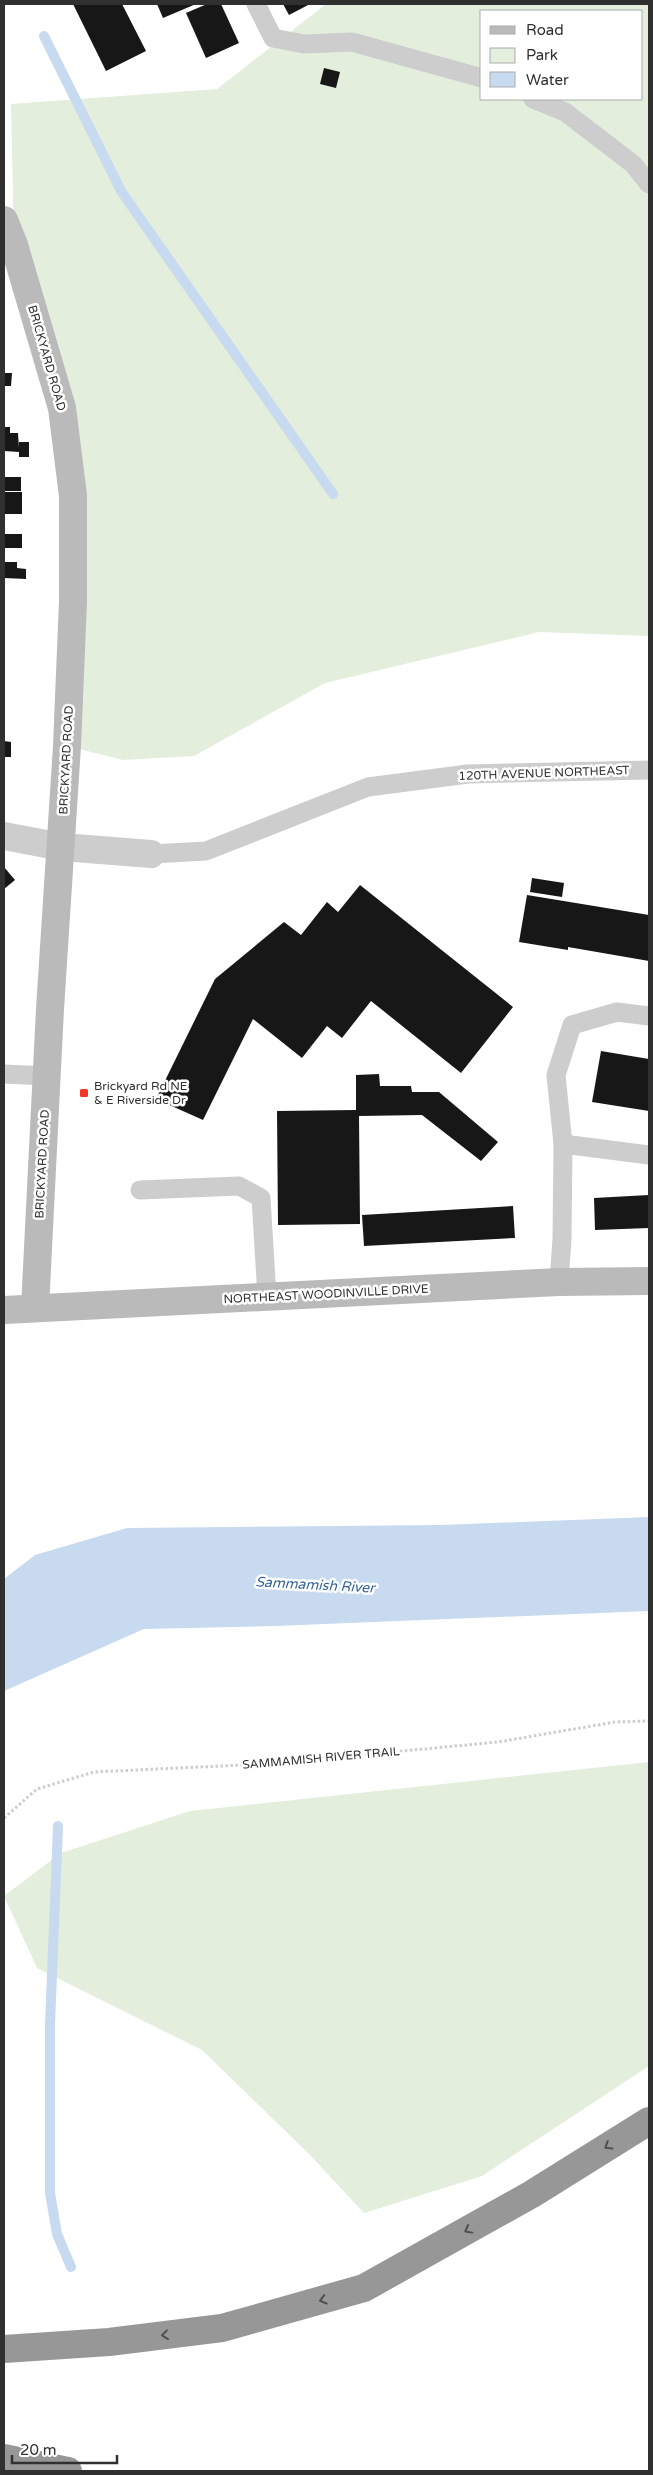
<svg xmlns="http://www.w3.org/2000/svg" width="653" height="2475" font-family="'Varela Round',sans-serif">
	<rect width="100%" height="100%" fill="#fff"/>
	<g fill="#e3eedd" fill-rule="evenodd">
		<path d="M326,4h323v632l-110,-4 -214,51 -131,73 -71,4 -56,-14 6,-250 -59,-251 -3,-141 206,-15zM482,11h160v88h-160z"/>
		<path d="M649,1762v304l-167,110 -118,37 -54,-58 -108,-105 -165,-82 -33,-72 57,-43 129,-42z"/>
	</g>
	<path fill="#c8daef" d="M649,1517v94l-374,15 -131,3 -140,62v-112l31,-24 92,-27 313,-3z"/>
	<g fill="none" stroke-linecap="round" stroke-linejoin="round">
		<g stroke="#c8daef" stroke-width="10">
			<path d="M44,36l77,155 212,303"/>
			<path d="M58,1826l-8,198v169l7,41 14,33"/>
		</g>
	</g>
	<g fill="#171717">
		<path d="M73,4h49l24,47 -40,20z"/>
		<path d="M157,4h39l-33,14z"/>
		<path d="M207,4h14l18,39 -33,15 -20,-45z"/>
		<path d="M283,4h27l-21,11z"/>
		<path d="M324,68l16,4 -4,16 -16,-4z"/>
		<path d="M4,373h8l-1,13h-7z"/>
		<path d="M4,427h6v6h8l1,15v-6h10v15h-10v-5l-15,-1z"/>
		<path d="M4,477h17v14h-16z"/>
		<rect x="4" y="492" width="18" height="22"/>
		<rect x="4" y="534" width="18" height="14"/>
		<path d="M4,562h13v6l9,1v10l-22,-1z"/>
		<path d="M4,741l7,1v15h-7z"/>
		<path d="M4,867l11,13 -11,9z"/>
		<path d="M532,878l32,5 -2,14 -32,-5z"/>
		<path d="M360,885l153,122 -52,66 -90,-72 -29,37 -15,-12 -25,32 -49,-39 -50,101 -47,-21 59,-120 69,-57 17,13 26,-33 11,10z"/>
		<path d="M527,895l122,20v46l-81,-14v3l-49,-8z"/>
		<path d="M601,1051l48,8v52l-57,-9z"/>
		<path d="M379,1074l1,12h31l1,6h27l59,50 -17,19 -59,-46 -63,1 1,108 -82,1 -1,-114 79,-1v-35z"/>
		<path d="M649,1195v33l-54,2 -1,-32z"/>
		<path d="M513,1206l2,32 -151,8 -2,-31z"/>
	</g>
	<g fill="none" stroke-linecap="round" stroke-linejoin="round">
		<path stroke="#cdcdcd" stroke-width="3" stroke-dasharray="2.5 2.5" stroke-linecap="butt" d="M4,1818l33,-29 57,-17 170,-8 234,-22 117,-20 34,-1"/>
		<g stroke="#cdcdcd" stroke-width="19">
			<path d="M256,4l17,34 31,6 48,-2 130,36"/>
			<path d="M533,99l32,13 68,52 16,20"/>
			<path d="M151,854l55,-3 162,-64 100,-13 181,-4"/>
			<path d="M4,1074l43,2"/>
			<path d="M563,1144l-7,-69 16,-50 45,-13 32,4"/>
			<path d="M140,1190l99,-4 22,12 6,99"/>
			<path d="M559,1282l3,-43 1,-95 86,11"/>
		</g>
		<path stroke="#cdcdcd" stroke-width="28" d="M4,836l58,11 89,7"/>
		<g stroke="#bababa" stroke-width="28">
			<path d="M4,220l10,25 48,163 11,88v105l-6,145 -17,263 -15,299"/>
			<path d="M4,1310l555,-28 90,-1"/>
		</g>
		<g stroke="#979797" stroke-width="28">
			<path d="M4,2349l105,-7 113,-14 142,-40 168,-94 117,-73"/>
			<path d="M4,2458l64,13"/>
		</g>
	</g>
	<defs><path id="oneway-chevron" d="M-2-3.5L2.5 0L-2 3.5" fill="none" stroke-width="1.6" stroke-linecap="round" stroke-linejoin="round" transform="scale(1.25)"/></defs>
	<g stroke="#4f4f4f">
		<use href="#oneway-chevron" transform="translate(608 2146) rotate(148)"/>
		<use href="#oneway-chevron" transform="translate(468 2230) rotate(151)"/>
		<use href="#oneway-chevron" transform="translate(323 2300) rotate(164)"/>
		<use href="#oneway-chevron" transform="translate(165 2335) rotate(173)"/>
	</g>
	<rect fill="#f23626" stroke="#fff" stroke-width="2" x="79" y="1088" width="10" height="10" rx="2.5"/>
	<g text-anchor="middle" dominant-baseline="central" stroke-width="5" stroke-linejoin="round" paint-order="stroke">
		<g font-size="12" fill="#303030" stroke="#fff">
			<text transform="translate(47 358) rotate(74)">BRICKYARD ROAD</text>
			<text transform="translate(66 760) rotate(-87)">BRICKYARD ROAD</text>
			<text transform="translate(544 773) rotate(-2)">120TH AVENUE NORTHEAST</text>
			<text transform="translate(42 1164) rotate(-87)">BRICKYARD ROAD</text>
			<text transform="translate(326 1294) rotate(-3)">NORTHEAST WOODINVILLE DRIVE</text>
			<text transform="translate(321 1758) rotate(-5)">SAMMAMISH RIVER TRAIL</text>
		</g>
		<g font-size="12" fill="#303030" stroke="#fff" text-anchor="start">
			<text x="94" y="1086">Brickyard Rd NE<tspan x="94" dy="14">&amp; E Riverside Dr</tspan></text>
		</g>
		<g font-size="14" font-style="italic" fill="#376499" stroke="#fff">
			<text transform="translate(315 1585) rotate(3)">Sammamish River</text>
		</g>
	</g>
	<rect width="653" height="2475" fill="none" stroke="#303030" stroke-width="10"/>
	<rect x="480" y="10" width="162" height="90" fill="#ffffff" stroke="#acacac"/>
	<rect x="490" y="26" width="25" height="8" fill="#bababa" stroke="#acacac"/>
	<text x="526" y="35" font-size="15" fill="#303030">Road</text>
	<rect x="490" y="48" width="25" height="15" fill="#e3eedd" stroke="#acacac"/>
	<text x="526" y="60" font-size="15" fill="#303030">Park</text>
	<rect x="490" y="72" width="25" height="15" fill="#c8daef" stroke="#acacac"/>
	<text x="526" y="85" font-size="15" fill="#303030">Water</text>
	<path d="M12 2455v8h105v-8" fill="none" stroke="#303030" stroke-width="2.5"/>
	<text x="20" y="2455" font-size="15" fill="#303030" stroke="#ffffff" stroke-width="4" paint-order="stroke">20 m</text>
</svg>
